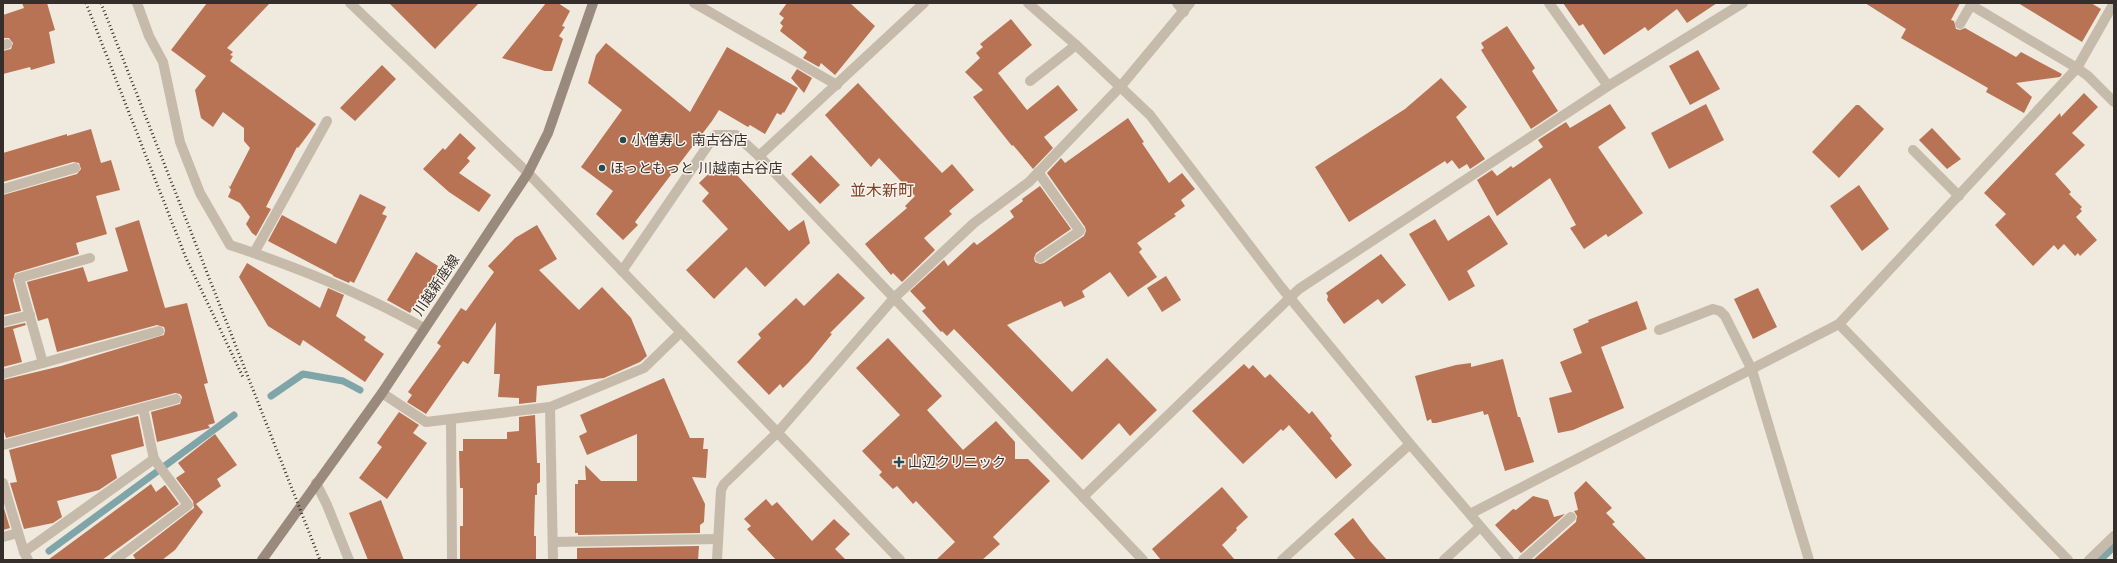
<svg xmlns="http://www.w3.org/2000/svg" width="2117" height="563" font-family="'DejaVu Sans','Noto Sans JP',sans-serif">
	<rect width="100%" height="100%" fill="#efe9de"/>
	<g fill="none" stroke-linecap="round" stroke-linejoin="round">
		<g stroke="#80a5a9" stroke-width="7">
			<path d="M271,396l32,-22 40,7 17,9"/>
			<path d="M49,551l185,-136"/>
			<path d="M2100,560l14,-13"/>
		</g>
	</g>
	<g fill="#b87354">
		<path d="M22,3h25l8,27 -6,2 6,31 -24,7 -1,-3 -27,7v-23l8,-2 2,-6 -4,-5h-6v-23l21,-7z"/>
		<path d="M207,3h63l-43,45 6,4 -3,3 3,1 -3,5 86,63 -18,24 -1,-1 -31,60 5,2 -15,27 -4,-3 -6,-9 4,-7 -10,-14 -12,-6 3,-7 -3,-5 2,2 20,-39 -6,-7v-13l-21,-16 -10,15 -12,-9 -6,-28 11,-14 -35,-26z"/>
		<path d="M389,3h90l-44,46z"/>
		<path d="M546,3h12l12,8 -8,15 3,1 -6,9 4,3 -11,32h-7l-43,-13z"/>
		<path d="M787,3h63l25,23 -40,49 -14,-12 -2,4 -16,-9 4,-6 -27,-21 3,-5 -3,-3 4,-5 -5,-4z"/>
		<path d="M1563,3h154l-30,20 -10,-14 -29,22 -3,-4 -41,28 -21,-31 -4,2z"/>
		<path d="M1865,3h95l-9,17 3,1 2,8 4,1 5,-2 51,29 5,-5 41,22 -2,3 -44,6 16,14 -8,16 -38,-21 2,-4 -87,-50 5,-9z"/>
		<path d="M2018,3h73l10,6 -19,33z"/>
		<path d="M1011,19l21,26 -34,28 29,37 31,-25 20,25 -34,27 9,11 -20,21 -20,-24 -1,1 -39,-49 10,-7 -18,-18 15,-14 -4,-5 7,-6 -3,-3z"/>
		<path d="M1507,26l28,42 -3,3 26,40 -27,18 -50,-79 3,-2 -3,-5z"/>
		<path d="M606,43l84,69 37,-65 71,41 -14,25 -1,-1 -2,3 -4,-2 -12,21 -15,-9 -2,2 -29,-17 -7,11 -77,101 3,3 -15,15 -27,-26 17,-23 -32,-24 41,-57 -34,-27 8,-28z"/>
		<path d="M1698,50l22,39 -30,16 -21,-39z"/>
		<path d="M382,65l14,14 -41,42 -15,-13z"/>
		<path d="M797,69l15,9 -8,15 -13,-15z"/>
		<path d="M1441,78l26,29 -11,10 29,42 -15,10 -3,-5 -8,5 -7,-9 -5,4 -2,-3 -96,61 -34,-55 90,-58z"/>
		<path d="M858,83l84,90 10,-9 22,26 -25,21 3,3 -28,24 11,12 -33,32 -9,-9 -2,2 -26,-31 42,-36 -2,-2 10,-10 -36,-38 -8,9 -46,-52z"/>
		<path d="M2084,93l14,14 -26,26 13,12 -30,29 16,18 -2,2 13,13 -2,2 2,2 -6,6 21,23 -17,16 -2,-3 -3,3 -11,-12 -6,6 -4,-5 -21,21 -38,-41 11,-11 -22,-21 76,-80 1,4z"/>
		<path d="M1610,104l16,24 -28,19 45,66 -35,24 -2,-3 -22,15 -14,-21 6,-3 -26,-47 -53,38 -20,-36 15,-10 5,6 14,-10 2,2 30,-21 -5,-7 28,-18 4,6z"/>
		<path d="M1706,104l18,36 -55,29 -18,-36z"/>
		<path d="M1856,105h3l25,24 -45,49 -27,-26z"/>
		<path d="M1128,118l16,24 -2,1 27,40 13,-10 13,16 -14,11 4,6 -11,8 2,2 -39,27 5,6 -3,3 18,25 -29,20 -18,-25 -28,19 3,6 -21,10 -3,-6 -54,24 65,67 35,-34 50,52 -27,26 -11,-13 -37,37 -128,-131 -7,7 -5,-5 -1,1 -19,-21 4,-3 -16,-17 34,-31 4,6 26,-24 3,3 37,-28 -4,-6 13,-10 -1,-2 18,-13 31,43 -35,24 -2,5 1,4 5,2 4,-1 40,-27 2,-5 -1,-4 -38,-54 14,-15 4,5z"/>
		<path d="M1932,128l29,31 -14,10 -28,-29z"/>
		<path d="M91,129l10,34 10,-3 9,30 -24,6 11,38 -31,9 3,11 -64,19 -2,7 8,31 -18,4v-120l74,-21 4,-5 -2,-6 -6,-1 -70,20v-29l64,-19v2z"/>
		<path d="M460,133l16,15 -9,10 3,3 -11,12 32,22 -12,17 -30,-20 -26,-23 20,-21 2,2z"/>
		<path d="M811,155l29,30 -20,19 -29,-30z"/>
		<path d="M723,160l66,71 15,-11 6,23 -45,44 -19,-20 -32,32 -28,-29 42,-41 -26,-28 7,-8 -10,-10z"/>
		<path d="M1859,185l30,44 -27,22 -32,-45z"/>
		<path d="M360,194l26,13 -4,7 5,2 -33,67 -4,-2 -1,2 -16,-7v-1l-65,-34 14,-26 54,29z"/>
		<path d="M1489,215l19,29 -41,27 8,15 -26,15 -40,-67 26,-15 13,22z"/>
		<path d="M139,220l26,88 22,-5 21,80 -4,1 11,39 -7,2 2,3 -53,14 -6,-30 29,-8 2,-7 -2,-3 -5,-1 -169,45 -3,-10v-48l58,-14 103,-31 1,-5 -1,-3 -7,-2 -100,27 -9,-34 -10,3 -11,-39 56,-15 5,15 40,-11 -13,-43z"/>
		<path d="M537,225l20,34 -18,11 40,40 23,-23 29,31 16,38 -7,6 -36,16 -67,8 -1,16 -17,2v-6l-21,-1 2,-23h-6l2,-52 -28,42 -5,-3 -37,53 -19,-12 5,-7 -4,-3 33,-46 -4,-3 24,-35 5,3 28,-39 -6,-6 27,-28z"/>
		<path d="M416,252l22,14 -1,2 5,3 -12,22 -6,-3 -14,23 -23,-13z"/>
		<path d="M1381,254l25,31 -24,19 -4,-5 -34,25 -17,-24 1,-4 -2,-3z"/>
		<path d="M247,263l73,45 8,-20 16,7 -8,21 30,21 -2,3 20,14 -19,28 -62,-42 -3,6 -32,-20 -29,-49z"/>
		<path d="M838,273l27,25 -35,35 2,1 -23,28 -26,26 -3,-4 -11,11 -32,-33 24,-24 -3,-4 38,-36 8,8z"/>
		<path d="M1166,276l15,24 -19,12 -15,-24z"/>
		<path d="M1758,288l19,39 -24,12 -19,-40z"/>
		<path d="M1637,301l10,28 -46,18 23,61 -51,22 -15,3 -9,-35 23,-6 -12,-30 22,-9 -9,-24 16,-7 -1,-2z"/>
		<path d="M25,323l1,2 -13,4 9,33 -19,5v-39z"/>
		<path d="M888,338l54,58 -15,14 36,40 33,-29 19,21v17h13l22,22 -57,56 7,7 -18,16h-46l19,-18 -39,-41 -3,3 -16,-18 -4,3 -14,-14 3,-3 -20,-21 38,-36 -44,-47z"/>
		<path d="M1503,359l15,58h2l14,45 -29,9 -17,-57 -4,1 -1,-4 -47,12h-4l-1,-4 -4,2 -12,-45 41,-11 15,-2v4z"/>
		<path d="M1244,364l5,5 4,-4 12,13 5,-4 39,40 3,-3 20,25 -2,2 22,27 -16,14 -47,-54 -6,6 -2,-2 -38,35 -51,-53z"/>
		<path d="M664,378l26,60h14l-1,11h5l-2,29 -14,-1 13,27 -1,18 -4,3v8l-122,2v-2h-3v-49h3v-4h8l-1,-15 16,16h36v-47l-50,21 -8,-19 8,-4 -7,-17z"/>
		<path d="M399,412l20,13 -6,8 14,10 -40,56 -28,-21 23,-31 -5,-4z"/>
		<path d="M535,415l2,48h3v19l-3,2v11h-2l-1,41h2v24h-76v-34h3v-38h-3l-1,-37h4v-12h44v-7l12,-1v-14z"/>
		<path d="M138,416l6,30 -33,9 6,23 -18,12 -42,11 5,16 -9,6 -29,6 -14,-46 7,-1 -8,-32z"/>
		<path d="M215,434l22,31 -20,14 4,7 -25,18 7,8 -28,38 -13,10h-26l-3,-5 61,-47 -1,-7 -17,-23 9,-6 -7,-9z"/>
		<path d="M1586,481l26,27 -6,5 9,9 -3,2 35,36h-114l43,-38 1,-6 -3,-5 4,-1 -4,-17z"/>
		<path d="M151,484l5,8 9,-7 14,19 -77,56h-54z"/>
		<path d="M1222,487l26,30 -12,11 1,2 -15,15 13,15h-74l-9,-11z"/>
		<path d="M1533,496l15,4 6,17 11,-3 -44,39 -26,-28 18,-16 3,1z"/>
		<path d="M766,499l6,7 5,-4 35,39 22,-22 16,15 -15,15 11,11h-70l-29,-31 4,-3 -7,-7z"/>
		<path d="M381,500l23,60h-36l-19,-47z"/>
		<path d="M3,505l7,23 -7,2z"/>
		<path d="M1353,518l17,23 17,19h-31l-22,-26z"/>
		<path d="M699,546l-1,14h-121v-12z"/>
	</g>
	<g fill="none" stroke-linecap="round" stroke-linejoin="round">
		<g stroke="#c6baab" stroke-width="10">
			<path d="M1177,3l7,9"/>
			<path d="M1960,24l11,-19 106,63 11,8 26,26"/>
			<path d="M3,45l4,-1"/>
			<path d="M1030,81l46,-36"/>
			<path d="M1913,150l46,46"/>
			<path d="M1038,172l42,59 -40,27"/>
			<path d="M1659,330l54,-21 7,2 5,5 27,54 57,190"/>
			<path d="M3,537l15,-4"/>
			<path d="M553,542l164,-3"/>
			<path d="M1523,560l48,-43"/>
		</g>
		<g stroke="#c6baab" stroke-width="10">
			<path d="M137,3l12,33 14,26 17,80 20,51 30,52c67,22 132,48 194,83"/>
			<path d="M694,3l143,82"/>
			<path d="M1028,3l48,42 74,70 131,172 129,157 99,116"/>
			<path d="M1549,3l59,83"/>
			<path d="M759,156l165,-153"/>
			<path d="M3,189l72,-21"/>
			<path d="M254,253l73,-132"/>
			<path d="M622,271l93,-136h21l23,21 384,404"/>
			<path d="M3,322l27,-7"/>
			<path d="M1839,324l229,236"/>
			<path d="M43,363l-24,-85 71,-20"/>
			<path d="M3,374l156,-43"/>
			<path d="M382,393l44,29 124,-15 94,-39 37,-36"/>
			<path d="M550,407l3,153"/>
			<path d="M451,420l1,140"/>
			<path d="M3,445l173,-46"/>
			<path d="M316,483l11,22 22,55"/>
			<path d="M1083,497l216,-208 309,-203 135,-83"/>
			<path d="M1470,514l369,-190 238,-256 37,-65"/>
			<path d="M24,552l130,-93"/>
			<path d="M115,560l73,-55 -34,-46 -11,-51"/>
			<path d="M717,560l4,-70 3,-6 54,-52 116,-134 80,-75 55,-41 92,-96 69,-83"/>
			<path d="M1282,560l128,-116"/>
			<path d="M1444,560l36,-33"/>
			<path d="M2089,560l25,-24"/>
		</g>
		<g stroke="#c6baab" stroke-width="10">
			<path d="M350,3l178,170 372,387"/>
			<path d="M3,483l21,69 4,8"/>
		</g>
		<path stroke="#9a8a7d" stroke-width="10" d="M262,560l120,-167 146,-220 20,-40 45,-130"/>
		<g stroke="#352e2a" stroke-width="3" stroke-dasharray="1 3" stroke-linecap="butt">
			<path d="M86,3l100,255 57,119"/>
			<path d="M101,3l219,557"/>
		</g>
	</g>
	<g fill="#244b52" stroke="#f8f2ea" stroke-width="1.5">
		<circle cx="623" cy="140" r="4"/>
		<circle cx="602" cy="168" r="4"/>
		<path d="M897 456h4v4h4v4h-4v4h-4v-4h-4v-4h4z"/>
	</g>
	<g text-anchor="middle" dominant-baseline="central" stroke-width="3" stroke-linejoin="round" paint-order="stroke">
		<g font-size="14" fill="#352e2a" stroke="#f8f2ea" text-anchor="start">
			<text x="631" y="140">小僧寿し 南古谷店</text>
			<text x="610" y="168">ほっともっと 川越南古谷店</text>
			<text x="908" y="462">山辺クリニック</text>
		</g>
		<g font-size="14" fill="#352e2a" stroke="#f8f2ea">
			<text transform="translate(436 285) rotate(-56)">川越新座線</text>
		</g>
		<g font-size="16" fill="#7b452c" stroke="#f8f2ea">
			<text x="882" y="190">並木新町</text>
		</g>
	</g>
	<rect width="2117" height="563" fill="none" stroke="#352e2a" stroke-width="8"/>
</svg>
